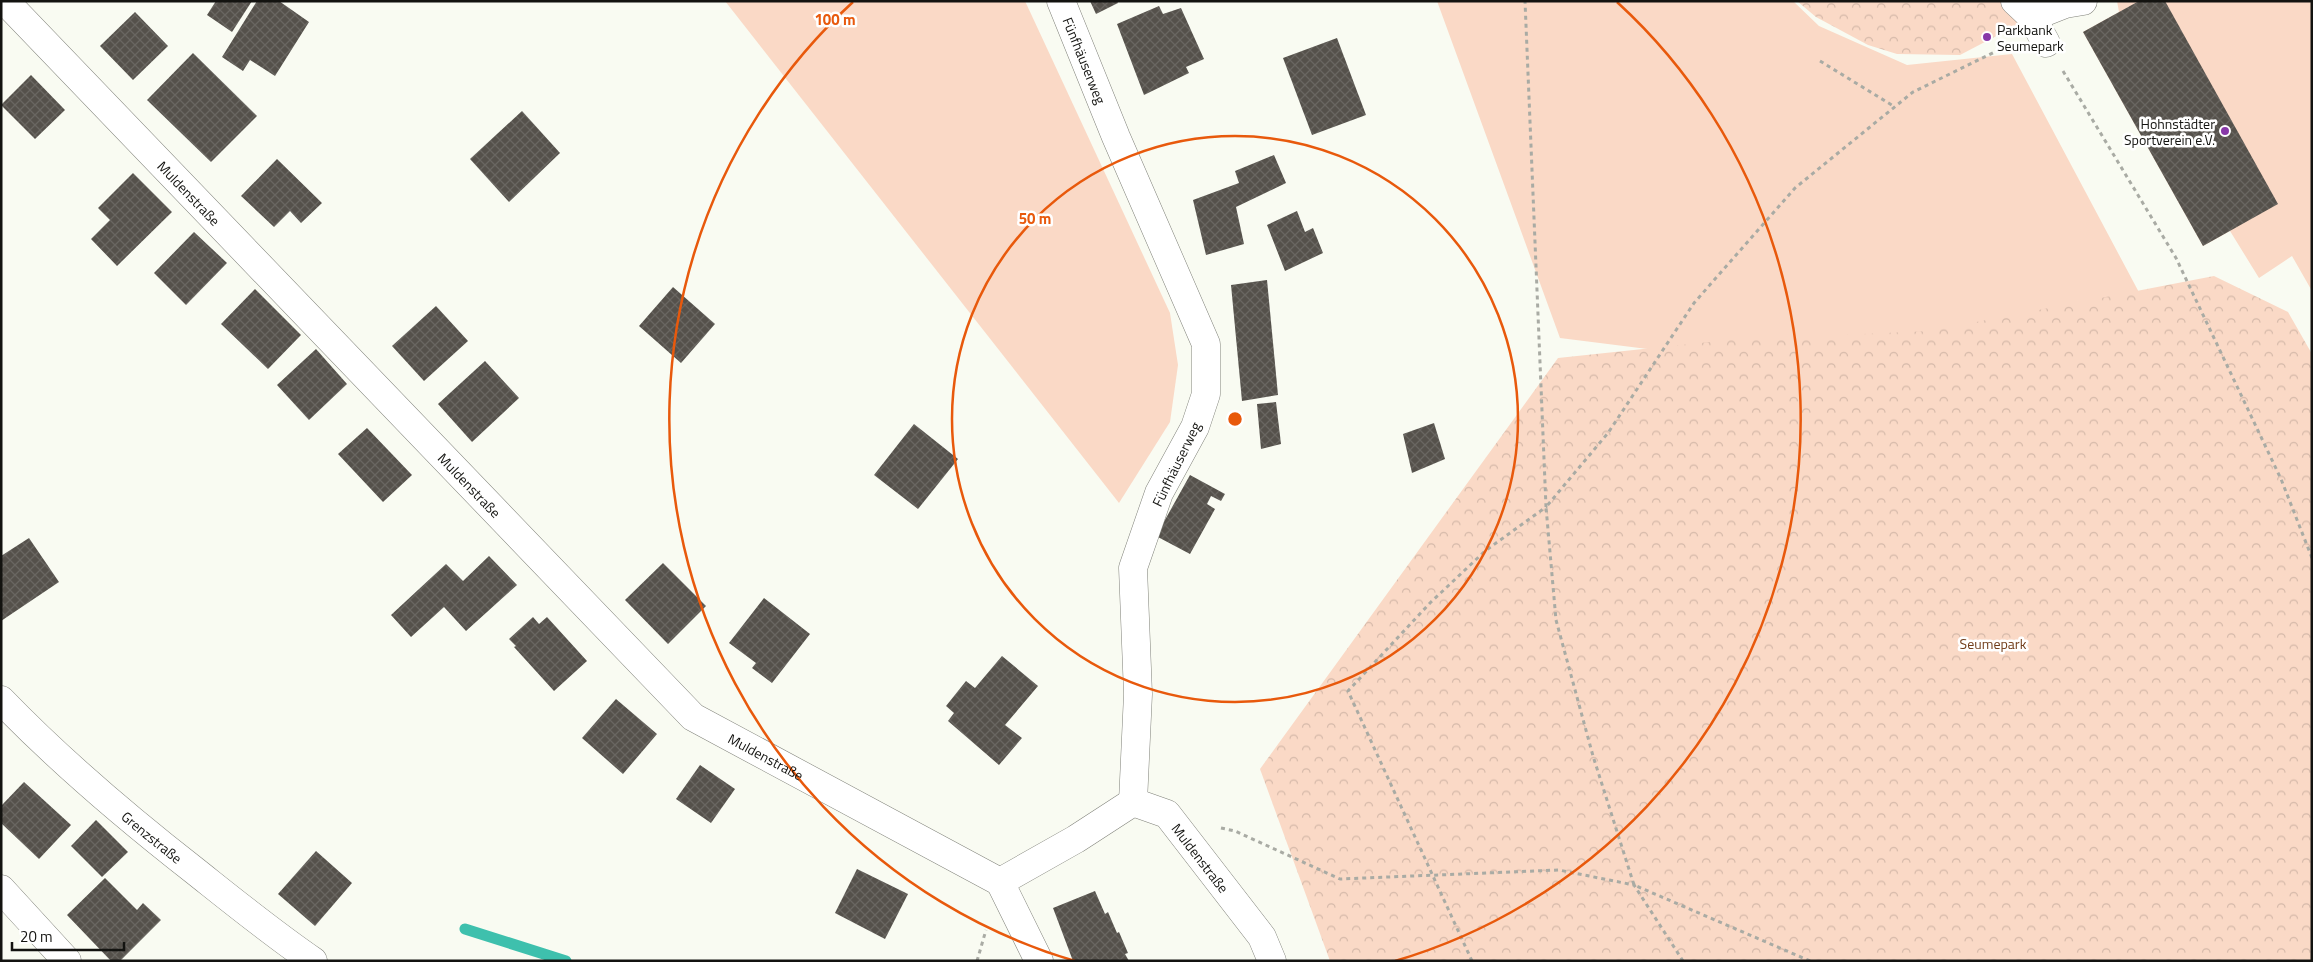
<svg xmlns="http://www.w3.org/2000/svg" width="2313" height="962" font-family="'Titillium Web',sans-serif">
	<defs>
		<pattern id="forest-crowns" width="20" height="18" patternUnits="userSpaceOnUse" patternTransform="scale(1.25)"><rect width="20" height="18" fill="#fad9c6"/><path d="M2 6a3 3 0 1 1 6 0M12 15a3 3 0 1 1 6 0" fill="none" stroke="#d5b9a9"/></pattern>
		<pattern id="building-cross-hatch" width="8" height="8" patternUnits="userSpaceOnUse" patternTransform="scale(1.25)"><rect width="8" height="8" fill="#55514b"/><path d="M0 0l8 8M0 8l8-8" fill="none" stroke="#696661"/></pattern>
	</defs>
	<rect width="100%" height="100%" fill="#f9fbf2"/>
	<g fill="#fad9c6">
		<path d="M725,1h300l145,312 8,52 -8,57 -51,81z"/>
		<path d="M1437,1h356l26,25 88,39 105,-11 300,563 -585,-258 -167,-21z"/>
		<path d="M2117,1h195v290l-20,-35 -33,22 -29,-47 -27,15 -120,-214 36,-20z"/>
	</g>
	<g fill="url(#forest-crowns)">
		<path d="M1797,1h206l18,22 -61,32 -63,-1 -29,-9 -52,-28z"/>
		<path d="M2214,276l74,36 24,42v607h-982l-70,-192 298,-411 170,-18 202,-9z"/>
	</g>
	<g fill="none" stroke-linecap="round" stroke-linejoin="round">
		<path stroke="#3ec0ad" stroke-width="11" d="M465,929l101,32"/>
	</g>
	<g fill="url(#building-cross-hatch)">
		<path d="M216,1h36l-20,31 -25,-17z"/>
		<path d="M257,1h22l30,21 -34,54 -25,-16 -7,11 -21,-14z"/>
		<path d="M1090,1h27l1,2 -22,11z"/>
		<path d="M2139,1h26l113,203 -75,42 -120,-214z"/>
		<path d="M1159,6l4,8 18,-6 23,51 -18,8 3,6 -45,22 -27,-71z"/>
		<path d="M135,12l33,34 -35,34 -33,-34z"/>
		<path d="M1337,38l29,77 -54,20 -29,-77z"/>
		<path d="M193,53l64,63 -46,46 -64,-62z"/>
		<path d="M31,75l34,35 -30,29 -34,-34z"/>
		<path d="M522,111l38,42 -51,49 -39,-43z"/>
		<path d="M1274,155l12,28 -50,24 8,37 -38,11 -13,-55 46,-17 -4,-12z"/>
		<path d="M277,159l45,44 -21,20 -11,-12 -16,16 -33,-31z"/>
		<path d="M133,173l39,39 -55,54 -26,-27 19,-19 -12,-12z"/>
		<path d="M1297,211l8,21 8,-4 10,25 -38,18 -18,-46z"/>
		<path d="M194,232l33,31 -41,42 -32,-32z"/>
		<path d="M1267,280l11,115 -36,6 -11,-116z"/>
		<path d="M673,287l42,37 -34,39 -42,-37z"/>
		<path d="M255,289l46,46 -33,34 -47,-45z"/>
		<path d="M436,306l32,35 -44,40 -32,-35z"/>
		<path d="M316,349l31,35 -38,36 -32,-35z"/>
		<path d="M485,361l34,37 -47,44 -34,-38z"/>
		<path d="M1276,402l5,42 -20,5 -4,-45z"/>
		<path d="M1434,423l11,36 -33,14 -9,-39z"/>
		<path d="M914,424l44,35 -40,50 -44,-34z"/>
		<path d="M367,428l45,47 -29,27 -45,-48z"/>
		<path d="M1190,475l35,19 -4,7 -10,-5 -4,8 8,5 -25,45 -34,-18z"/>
		<path d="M29,538l30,44 -58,39v-65z"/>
		<path d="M489,556l28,29 -51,46 -22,-24 -33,30 -20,-22 55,-51 17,17z"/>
		<path d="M663,563l43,43 -38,38 -43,-44z"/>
		<path d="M764,598l46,36 -38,49 -20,-15 4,-5 -27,-20z"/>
		<path d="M533,617l6,7 8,-7 40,44 -33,30 -40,-44 2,-1 -7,-7z"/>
		<path d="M1002,656l36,30 -33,39 17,13 -23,27 -51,-44 6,-8 -8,-7 20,-25 9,7z"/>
		<path d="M616,699l41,35 -34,40 -41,-36z"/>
		<path d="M700,765l35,24 -24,34 -35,-24z"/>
		<path d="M24,782l47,43 -32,34 -38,-36v-17z"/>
		<path d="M96,820l32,32 -26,25 -31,-31z"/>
		<path d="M316,851l36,32 -37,43 -37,-32z"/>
		<path d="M857,869l51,25 -23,45 -50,-26z"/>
		<path d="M105,878l32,32 6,-7 18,17 -41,41h-9l-44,-46z"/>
		<path d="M1095,891l10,23 3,-2 9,21 2,-1 9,21 -3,1 4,7h-56l-20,-53z"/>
	</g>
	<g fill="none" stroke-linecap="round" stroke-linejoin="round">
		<g stroke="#80827a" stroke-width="29">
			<g id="minor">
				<path id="s1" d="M5,1l688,716 307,165 76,-43 57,-37 34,12 95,123 10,24"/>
				<path id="s2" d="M1061,1l55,136 90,207v50l-11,33 -36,66 -26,75 5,126 -5,108"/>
				<path d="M2015,1l17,16 14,26"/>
				<path d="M2032,17l33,-13 18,-3"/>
				<path id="s3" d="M1,700c60,62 126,118 194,171 39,31 77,62 118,90"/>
				<path d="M1000,882l39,79"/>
				<path d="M1,889l66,72"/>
			</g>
		</g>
		<g stroke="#a9aba4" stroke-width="3" stroke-dasharray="4 4" stroke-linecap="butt">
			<path d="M1820,61l75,46"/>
			<path d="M2063,71l113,187 105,221 31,79"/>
			<path d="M1221,828l14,3 105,48 219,-9 75,15 49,76"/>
			<path d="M977,961l9,-31"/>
			<path d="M1472,961l-124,-270 82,-88 55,-52 61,-44 -21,-506"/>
			<path d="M1810,961l-176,-76 -41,-129 -37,-136 -10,-113 62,-74 86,-130 101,-115 118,-96 96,-47"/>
		</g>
		<use href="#minor" stroke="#fff" stroke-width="28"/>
	</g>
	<g fill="none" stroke="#e8590c" stroke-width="2.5">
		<circle cx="1235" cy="419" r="283"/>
		<path d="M1075 961A565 565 0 0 1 853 2M1617 2A565 565 0 0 1 1395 961"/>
	</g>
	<g fill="#8838a8" stroke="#fff" stroke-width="2">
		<circle cx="1987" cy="37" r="5"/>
		<circle cx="2225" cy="131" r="5"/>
	</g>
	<g text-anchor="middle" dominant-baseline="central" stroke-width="5" stroke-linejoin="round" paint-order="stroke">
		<g font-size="14" fill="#131310" stroke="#fff" text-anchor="start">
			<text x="1997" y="29">Parkbank<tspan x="1997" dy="16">Seumepark</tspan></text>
			<text x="2215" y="123" text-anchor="end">Hohnstädter<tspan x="2215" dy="16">Sportverein e.V.</tspan></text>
		</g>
		<g font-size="14" fill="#131310" stroke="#fff">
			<text stroke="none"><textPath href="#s2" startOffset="64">Fünfhäuserweg</textPath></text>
			<text stroke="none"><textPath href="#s1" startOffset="266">Muldenstraße</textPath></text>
			<text transform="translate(1176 464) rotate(-64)">Fünfhäuserweg</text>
			<text stroke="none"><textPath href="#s1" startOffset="671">Muldenstraße</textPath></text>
			<text stroke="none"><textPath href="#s1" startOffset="1076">Muldenstraße</textPath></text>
			<text stroke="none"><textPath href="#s3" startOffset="204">Grenzstraße</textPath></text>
			<text stroke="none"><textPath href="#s1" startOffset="1588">Muldenstraße</textPath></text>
		</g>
		<g font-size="14" fill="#713d1a" stroke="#fff">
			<text x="1993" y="643">Seumepark</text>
		</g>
	</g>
	<circle cx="1235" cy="419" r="8" fill="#e8590c" stroke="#fff" stroke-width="2.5"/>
	<g font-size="15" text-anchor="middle" font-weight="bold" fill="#e8590c" stroke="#fff" stroke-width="5" stroke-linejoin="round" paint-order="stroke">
		<text x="835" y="25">100 m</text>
		<text x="1035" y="224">50 m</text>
	</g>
	<rect width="2313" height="962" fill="none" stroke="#131310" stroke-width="5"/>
	<path d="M12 942v8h112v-8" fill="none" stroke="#131310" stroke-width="2.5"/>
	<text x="20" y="942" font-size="15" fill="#131310" stroke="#ffffff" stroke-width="4" paint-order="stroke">20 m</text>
</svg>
